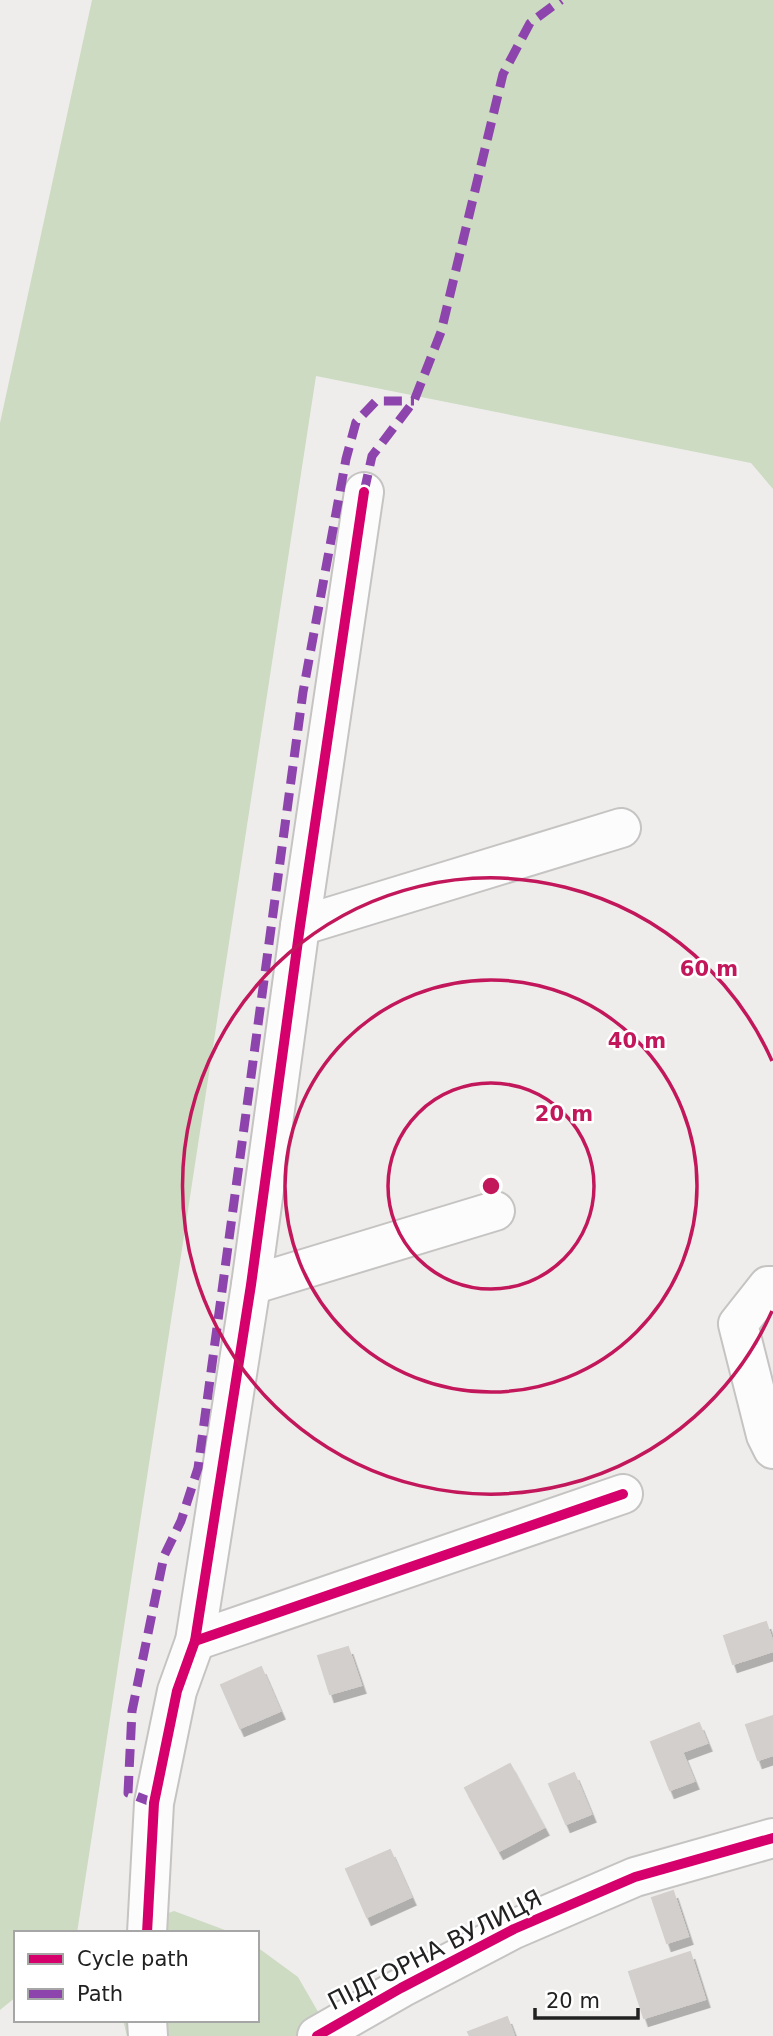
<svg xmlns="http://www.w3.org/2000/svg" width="773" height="2036" font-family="'DejaVu Sans',sans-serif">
	<defs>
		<filter id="shadow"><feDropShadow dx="4.5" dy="8" stdDeviation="0" flood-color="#0004"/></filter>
	</defs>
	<rect width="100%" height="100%" fill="#efedeb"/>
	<g fill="#ccdbc2">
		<path d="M92,0h681v489l-22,-26 -435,-87 -239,1557h-61v64l-16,13v-1587z"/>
		<path d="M174,1911l59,22h-105l1,-6z"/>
		<path d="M257,1947l41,30 34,59h-205l-4,-16h134z"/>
	</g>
	<g fill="#d2cfcd" stroke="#d2cfcc" stroke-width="2" filter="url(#shadow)">
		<path d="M766,1622l7,21v8l-40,13 -9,-28z"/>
		<path d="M348,1647l13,38 -31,9 -12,-38z"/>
		<path d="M261,1667l19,44 -40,17 -19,-43z"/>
		<path d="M773,1716v39l-15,5 -12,-35z"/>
		<path d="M699,1723l8,20 -25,9 12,29 -24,9 -19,-48z"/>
		<path d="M510,1764l34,63 -45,24 -34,-63z"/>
		<path d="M574,1773l17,41 -25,10 -17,-40z"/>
		<path d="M390,1850l21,47 -44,20 -21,-48z"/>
		<path d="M673,1891l15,45 -21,7 -15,-45z"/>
		<path d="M690,1952l15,47 -61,19 -15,-46z"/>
		<path d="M507,2017l7,19h-44l-2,-4z"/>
	</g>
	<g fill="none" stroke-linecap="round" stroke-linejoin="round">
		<g stroke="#c5c4c3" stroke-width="42">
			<g id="minor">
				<path d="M300,926l321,-98"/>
				<path d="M251,1285l244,-74"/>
				<path d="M773,1286h-5l-30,38 28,111 7,14"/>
				<path d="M195,1641l428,-147"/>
				<path d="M147,1933l7,-130 23,-112 18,-50 56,-356 49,-359 64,-434"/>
				<path d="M147,2020l1,16"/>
				<path d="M317,2036l84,-48 113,-59 121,-52 138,-39"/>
			</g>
		</g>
		<use href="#minor" stroke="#fdfcfc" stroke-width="38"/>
		<g stroke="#8e44ad" stroke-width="9" stroke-dasharray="18 9" stroke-linecap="butt">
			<path d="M364,492l8,-36 42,-55 27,-69 62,-258 27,-51 31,-23"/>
			<path d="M154,1803l-26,-10 4,-82 32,-155 17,-35 17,-53 105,-776 43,-233 10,-37 20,-21h38"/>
		</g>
		<g stroke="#fff" stroke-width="15">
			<g id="cycleway">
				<path d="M195,1641l428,-147"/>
				<path d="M147,1933l7,-130 23,-112 18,-50 56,-356 49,-359 64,-434"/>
				<path d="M317,2036l84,-48 113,-59 121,-52 138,-39"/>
			</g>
		</g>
		<use href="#cycleway" stroke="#d6006c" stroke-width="10"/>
	</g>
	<g fill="none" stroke="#c2185b" stroke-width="3.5">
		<circle cx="491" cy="1186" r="103"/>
		<circle cx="491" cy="1186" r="206"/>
		<path d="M772 1311A308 308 0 1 1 772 1061"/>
	</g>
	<g text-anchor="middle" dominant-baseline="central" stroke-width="5" stroke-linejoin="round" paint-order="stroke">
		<g font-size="24" fill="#212121" stroke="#fff">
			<text transform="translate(435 1950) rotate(-27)">ПІДГОРНА ВУЛИЦЯ</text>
		</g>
	</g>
	<circle cx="491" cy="1186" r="10" fill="#c2185b" stroke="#fff" stroke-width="3.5"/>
	<g font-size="21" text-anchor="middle" font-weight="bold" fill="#c2185b" stroke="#fff" stroke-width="5" stroke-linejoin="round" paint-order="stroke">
		<text x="709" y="976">60 m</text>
		<text x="637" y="1048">40 m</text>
		<text x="564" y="1121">20 m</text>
	</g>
	<rect x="14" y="1931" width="245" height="91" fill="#ffffff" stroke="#a6a6a6" stroke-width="2"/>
	<rect x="28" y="1954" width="35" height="10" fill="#d6006c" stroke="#a6a6a6" stroke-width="2"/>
	<text x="77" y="1966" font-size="21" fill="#212121">Cycle path</text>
	<rect x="28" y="1989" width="35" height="10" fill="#8e44ad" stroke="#a6a6a6" stroke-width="2"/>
	<text x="77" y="2001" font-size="21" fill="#212121">Path</text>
	<path d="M535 2008v10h103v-10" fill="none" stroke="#212121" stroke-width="3.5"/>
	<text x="546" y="2008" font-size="21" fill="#212121" stroke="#ffffff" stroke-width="5" paint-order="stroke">20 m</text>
</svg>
